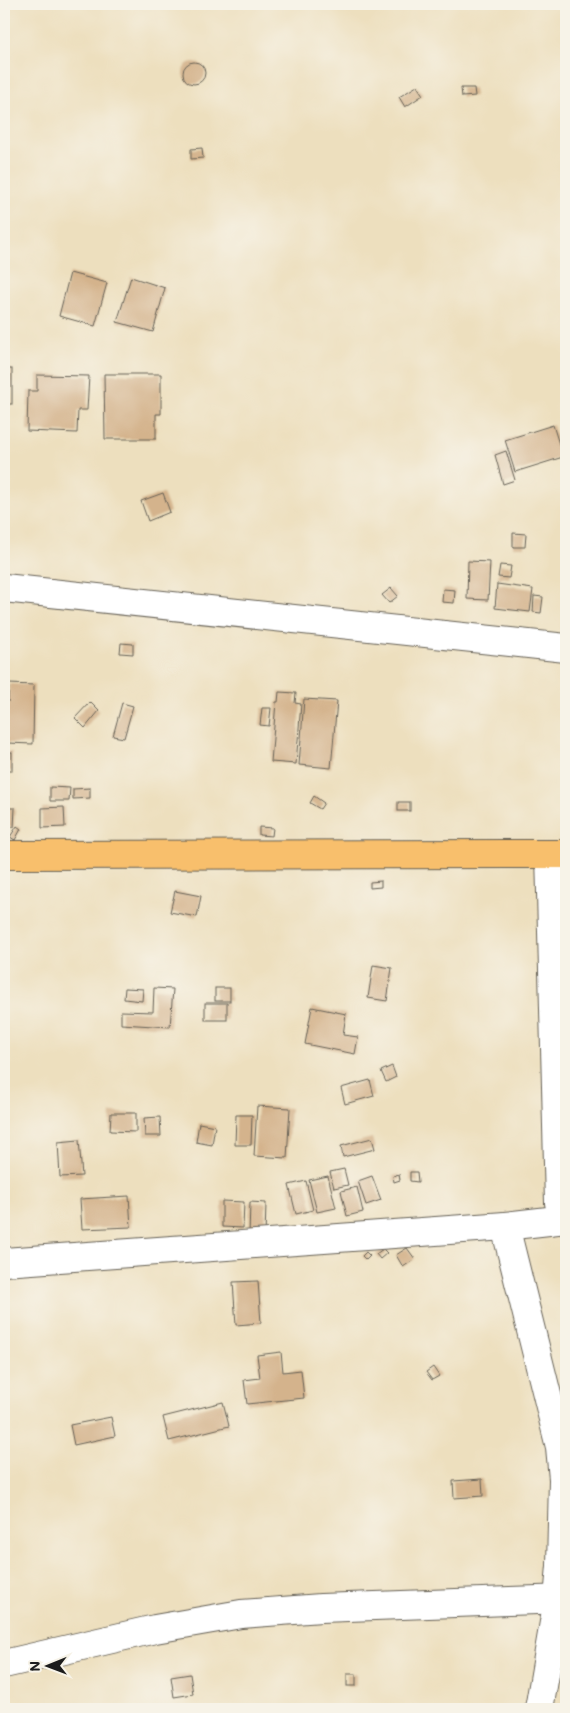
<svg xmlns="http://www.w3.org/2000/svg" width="570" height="1713" font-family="Mali,sans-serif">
	<rect width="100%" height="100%" fill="#f7f3e8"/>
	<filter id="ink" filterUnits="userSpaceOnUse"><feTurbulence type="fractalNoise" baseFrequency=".02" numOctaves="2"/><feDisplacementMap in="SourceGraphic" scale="10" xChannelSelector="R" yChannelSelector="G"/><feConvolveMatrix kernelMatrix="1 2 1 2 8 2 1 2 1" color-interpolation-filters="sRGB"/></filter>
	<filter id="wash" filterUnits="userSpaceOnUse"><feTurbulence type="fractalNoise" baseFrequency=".0096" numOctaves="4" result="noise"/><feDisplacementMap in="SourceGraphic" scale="20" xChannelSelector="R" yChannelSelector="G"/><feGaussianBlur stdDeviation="1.12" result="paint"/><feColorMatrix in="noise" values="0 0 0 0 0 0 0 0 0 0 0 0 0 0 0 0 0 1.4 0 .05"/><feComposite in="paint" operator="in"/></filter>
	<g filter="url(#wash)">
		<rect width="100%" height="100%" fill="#eddfbe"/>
		<g id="blocks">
			<g fill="#d4b38c">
				<circle cx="194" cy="73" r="11"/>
				<path d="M417,86l6,9 -18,12 -6,-10z"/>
				<path d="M461,88h13l1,8 -13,1z"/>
				<path d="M202,148l1,10 -12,1v-10z"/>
				<path d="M70,273l37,10 -12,43 -36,-10z"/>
				<path d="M131,277l34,11 -12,44 -36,-10z"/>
				<rect x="4" y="369" width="8" height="35"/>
				<path d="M104,374h57v40h-5v25h-51z"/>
				<path d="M37,375l52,1 -2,34h-9l-1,23 -50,-2 1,-40h9z"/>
				<path d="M553,425l10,32 -48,15 -10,-32z"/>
				<path d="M506,451l9,29 -12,4 -8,-29z"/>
				<path d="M163,493l7,19 -22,9 -7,-20z"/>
				<path d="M513,533l13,1 -1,13h-12z"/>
				<path d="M468,561l22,1 -2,38 -21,-1z"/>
				<path d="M500,565l11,1 -2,12 -11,-1z"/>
				<path d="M497,584l36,5 -3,23 -35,-4z"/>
				<path d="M391,588l7,8 -9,7 -7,-8z"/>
				<path d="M443,589l12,1 -1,13 -12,-1z"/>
				<path d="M534,596l9,1 -2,16 -8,-1z"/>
				<path d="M121,643l12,1v10l-13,-1z"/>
				<path d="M9,684l25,1 -1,59 -26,-1v-8h-3v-33h4z"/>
				<path d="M279,692l17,1 -1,10 6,1 -5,60 -25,-2 5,-60h2z"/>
				<path d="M304,699l33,2 -6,67 -32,-3z"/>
				<path d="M90,702l9,9 -14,17 -10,-10z"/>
				<path d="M122,703l11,3 -9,32 -11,-2z"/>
				<path d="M262,708h9l-2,18 -9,-1z"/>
				<rect x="4" y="752" width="8" height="19"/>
				<path d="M50,787l20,1 -1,13h-19z"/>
				<path d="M90,788v10l-17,1v-10z"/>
				<path d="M314,796l10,7 -4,6 -10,-6z"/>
				<rect x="398" y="802" width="12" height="9"/>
				<path d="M64,807l1,20 -23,1v-20z"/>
				<path d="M4,808h11l-1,19h-10z"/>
				<path d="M17,826l4,3 -6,11 -5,-3z"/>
				<path d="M259,827l14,1 -1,8 -13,-1z"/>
				<path d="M381,881v6l-11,1v-6z"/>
				<path d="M175,891l26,5 -4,21 -27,-5z"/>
				<path d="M373,965l19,3 -5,33 -19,-3z"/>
				<path d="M125,988l18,1 -1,12 -18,-2z"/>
				<path d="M154,988l19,1 -3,38 -49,-3v-13l32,1z"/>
				<rect x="215" y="988" width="15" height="13"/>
				<rect x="205" y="1003" width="22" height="17"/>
				<path d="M312,1007l34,7 -3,21 15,2 -3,17 -50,-10z"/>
				<path d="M392,1066l4,11 -10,5 -5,-11z"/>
				<path d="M370,1080l4,16 -29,8 -4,-16z"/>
				<path d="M257,1106l33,2 -3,50 -33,-2z"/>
				<path d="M111,1113h25v19l-26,-1z"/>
				<path d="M236,1115h16l-1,30h-16z"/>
				<path d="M160,1117l1,19h-16l-1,-18z"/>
				<path d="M199,1123l16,3 -3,19 -16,-3z"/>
				<path d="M372,1138l3,11 -32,8 -2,-11z"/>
				<path d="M79,1140l3,36 -22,1 -2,-35z"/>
				<path d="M344,1169l4,16 -14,3 -4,-16z"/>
				<path d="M410,1172h7l1,10 -8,-1z"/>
				<path d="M399,1174l1,6 -6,2 -1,-6z"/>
				<path d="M328,1176l8,32 -19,4 -8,-32z"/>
				<path d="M372,1176l9,24 -15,5 -8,-24z"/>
				<path d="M306,1181l7,29 -17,4 -7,-29z"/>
				<path d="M357,1187l6,25 -16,4 -6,-25z"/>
				<path d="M129,1196l2,31 -49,2 -2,-30z"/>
				<path d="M222,1201l22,1 -1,26 -21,-1z"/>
				<path d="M250,1202l16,1 -1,34 -16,-1z"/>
				<path d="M407,1248l8,11 -12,8 -7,-12z"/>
				<path d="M383,1249l4,4 -7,6 -4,-5z"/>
				<path d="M366,1252l4,4 -4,4 -4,-4z"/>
				<path d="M258,1281l3,42 -25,2 -3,-43z"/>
				<path d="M281,1352l2,20 18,-2 3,28 -57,6 -3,-24 16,-2 -3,-23z"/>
				<path d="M433,1367l6,9 -7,4 -6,-8z"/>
				<path d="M223,1402l6,24 -60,15 -6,-24z"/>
				<path d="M111,1417l4,19 -41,9 -4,-20z"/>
				<path d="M482,1479l1,17 -29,2 -1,-17z"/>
				<path d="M190,1674l3,20 -19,3 -3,-20z"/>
				<rect x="347" y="1674" width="9" height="12"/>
			</g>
		</g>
	</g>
	<g filter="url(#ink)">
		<use href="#blocks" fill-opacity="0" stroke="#656055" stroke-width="1"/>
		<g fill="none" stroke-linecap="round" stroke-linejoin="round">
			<g stroke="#656055" stroke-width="30">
				<g id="minor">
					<path d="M4,588l562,60"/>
					<path d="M550,854l9,349 7,15"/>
					<path d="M505,1226l55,221 3,32 -2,87 -3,33 -19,110"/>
					<path d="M4,1262l501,-36 61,-7"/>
					<path d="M4,1664l151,-35 86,-15 80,-6 245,-9"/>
				</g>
			</g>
			<g stroke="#656055" stroke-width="30">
				<path id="major" d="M4,855l562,-1"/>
			</g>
			<use href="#minor" stroke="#fff" stroke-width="28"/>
			<use href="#major" stroke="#f8bf6c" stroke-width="28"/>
		</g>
	</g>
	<rect width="570" height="1713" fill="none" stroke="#f7f3e8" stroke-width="20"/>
	<g transform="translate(48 1666) rotate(269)" stroke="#f7f3e8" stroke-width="4" paint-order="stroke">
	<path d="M0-4L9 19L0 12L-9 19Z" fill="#1c1c1c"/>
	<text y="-8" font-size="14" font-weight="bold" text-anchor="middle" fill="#1c1c1c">N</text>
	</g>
</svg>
